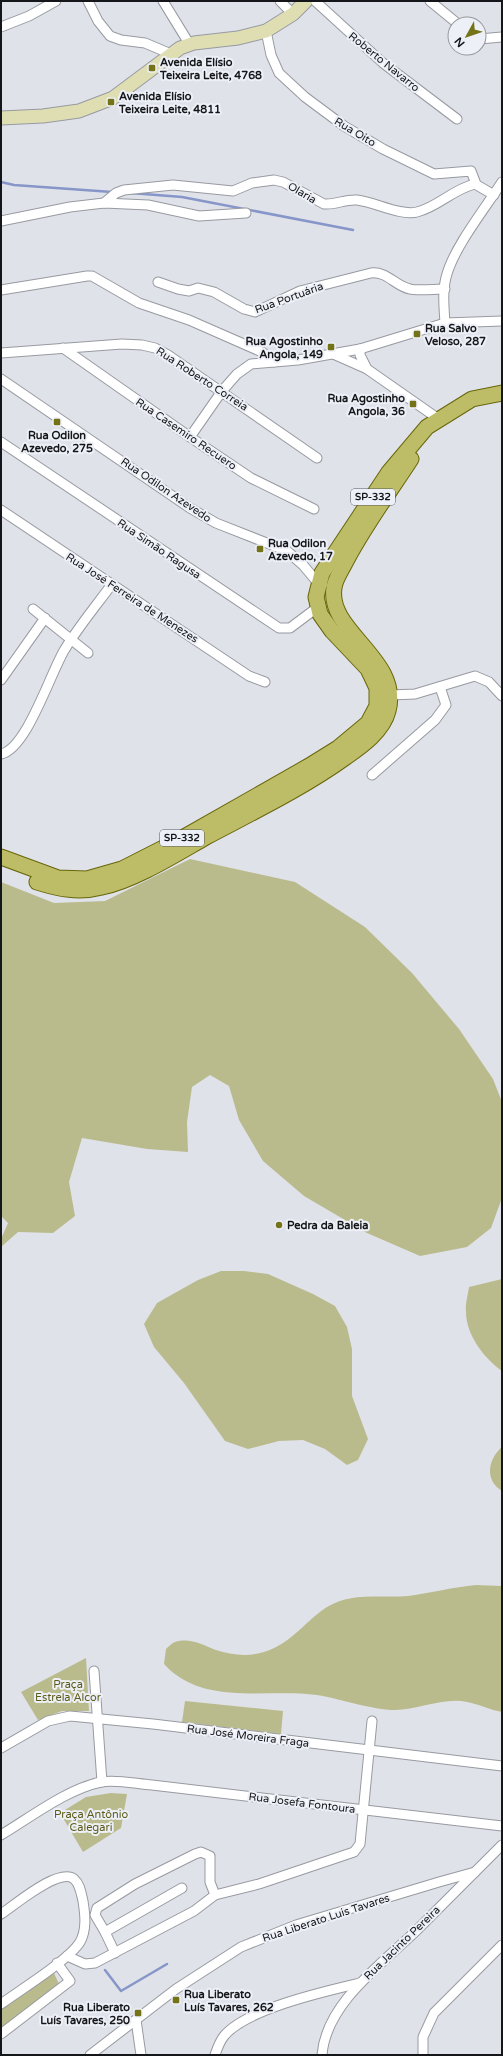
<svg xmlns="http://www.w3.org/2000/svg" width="503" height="2056" font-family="'Varela Round',sans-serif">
	<rect width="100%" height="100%" fill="#e0e2ea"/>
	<g fill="#babb8d">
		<path d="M190,859l105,23 70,45 47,46 47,56 34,50 9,23v96l-11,30 -24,19 -47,9 -53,-23 -63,-37 -41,-35 -24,-41 -10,-34 -19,-11 -18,12 -5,35 1,30 -41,-3 -65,-11 -13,44 6,34 -22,17 -35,-1 -17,15v-8l7,-16 -7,-7v-334l53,21 51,-2z"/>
		<path d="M221,1271h23l24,3 45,20 22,12 12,21 5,22v47l16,43 -10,21 -11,5 -22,-16 -22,-9 -24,1 -31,8 -23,-8 -41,-58 -30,-36 -10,-23 13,-21 41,-23z"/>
		<path d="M502,1279v92c-18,-13 -36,-36 -36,-59 -1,-8 2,-17 3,-25z"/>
		<path d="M502,1447v44c-18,-11 -14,-32 0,-44z"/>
		<path d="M476,1585l26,1v126c-12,-2 -23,-8 -35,-10 -23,-5 -49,8 -72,8 -23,0 -54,-11 -78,-15 -51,-7 -114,12 -153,-31l2,-15c2,-2 6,-6 9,-7 15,-5 28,3 41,8 15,5 32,7 48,2 32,-10 45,-38 71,-49 22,-10 49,-5 73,-7 23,-3 45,-9 68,-11z"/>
		<path d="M86,1658l3,53h-27l-24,9 -17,-28z"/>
		<path d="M185,1701l98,10 -2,23 -99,-12z"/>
		<path d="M111,1793l16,1 -6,34 -38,24 -23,-39 26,-16z"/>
		<path d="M53,1971l6,13 -58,44v-19z"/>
	</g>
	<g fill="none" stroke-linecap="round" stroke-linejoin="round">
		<g stroke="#8796c8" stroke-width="2.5">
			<path d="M1,182l13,3 98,7"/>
			<path d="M131,193l51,4 171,33"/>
			<path d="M105,1970l16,21 46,-27"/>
		</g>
		<g stroke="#979aa1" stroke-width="11">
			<g id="minor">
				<path d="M88,1l10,20 12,15 11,4 24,3 26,11"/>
				<path d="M163,1l27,44"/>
				<path d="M280,1l13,13"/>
				<path d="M315,1l68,62 74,56"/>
				<path d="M430,1l28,23"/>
				<path d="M1,27l28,-11 27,-15"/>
				<path d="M266,31l5,24 8,18 26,24 39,29 39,23 51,25 37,-3 5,13"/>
				<path d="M479,39l23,-2"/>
				<path d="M104,203l12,-10 8,-3 49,-5 60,6 19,-8 22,-3 9,2 41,22c12,1 21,-5 33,-4 18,2 43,16 60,12 21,-5 36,-23 58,-28l19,11"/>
				<path d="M1,221l69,-14 34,-4 44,2 51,11 47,-3"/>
				<path d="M158,282l20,7 11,2 9,-3 16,4 30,17 11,3 45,-21 71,-18c16,-2 24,13 39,16 7,2 25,0 35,0"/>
				<path d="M1,290l86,-14h5l47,27 50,17 73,32 12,10"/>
				<path d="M445,323c-1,-16 -3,-34 2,-49 8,-28 39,-67 55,-92"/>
				<path d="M63,348l127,89 61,41 63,31"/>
				<path d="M360,349v6l7,14 73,51"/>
				<path d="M1,353l121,-9 20,1 13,3 13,7 149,103"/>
				<path d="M333,354l34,15"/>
				<path d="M1,379l189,129 26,15 71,28 16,14 15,18 4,2"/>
				<path d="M190,437l32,-46 15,-17 14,-10 47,-4 62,-11 85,-26 57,-2"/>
				<path d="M1,442l278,186h11l28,-21"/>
				<path d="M1,510l248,166 16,6"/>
				<path d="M33,609l55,44"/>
				<path d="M1,680l44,-62"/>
				<path d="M391,695l24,-1 60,-18 14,6 13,14"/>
				<path d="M1,754c26,-5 50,-83 64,-105 14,-23 31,-43 47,-65"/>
				<path d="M372,775l63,-55 11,-15 -6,-18"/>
				<path d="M94,1671l8,111"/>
				<path d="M1,1748l47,-27 22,-5 83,8 349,42"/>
				<path d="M1,1835c30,-18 66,-46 100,-53 15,-3 36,2 51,3l350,41"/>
				<path d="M1,1914c14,-9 58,-47 73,-35 6,5 7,14 9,22 2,13 4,29 -3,41 -11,18 -60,48 -79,62"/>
				<path d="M105,1932l-10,-17 2,-7 38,-24 60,-30 6,-2 9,4v26l5,13"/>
				<path d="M115,1953l-10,-21 77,-44"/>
				<path d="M67,1956l18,8 10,-1 99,-52 21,-16 44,-11 95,-32 6,-8 12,-123"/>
				<path d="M136,2020l5,35"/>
				<path d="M1,2034l69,-53 -13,-18"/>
				<path d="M90,2055l86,-66 65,-42 55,-22 143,-43 36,-10"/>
				<path d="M215,2055c2,-6 5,-14 9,-19 22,-27 102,-45 136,-53"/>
				<path d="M322,2055c4,-52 61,-92 96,-126 28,-28 56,-56 84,-84"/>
				<path d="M423,2055v-18l11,-24 68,-68"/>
			</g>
		</g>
		<g stroke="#979aa1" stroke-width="15">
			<path id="secondary" d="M1,118l42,-2 36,-5 34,-13 67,-50 14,-5 44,-5 28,-7 27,-17 13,-13"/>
		</g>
		<g stroke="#676609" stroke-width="17">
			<g id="primary">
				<path d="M1,857l57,21 29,1 35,-10 57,-29 130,-74 29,-18 30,-25 9,-17v-18l-9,-19 -36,-38 -12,-17 -4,-17 6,-24 67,-101 38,-45 45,-28 30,-6"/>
				<path d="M37,882c22,7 42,11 65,5 33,-7 74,-33 104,-50 47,-25 97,-49 140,-80 16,-11 37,-26 42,-46 14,-52 -61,-79 -54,-123 1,-9 7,-17 11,-25 19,-37 44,-70 66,-104"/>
			</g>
		</g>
		<use href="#minor" stroke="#fff" stroke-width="9"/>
		<use href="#secondary" stroke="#dfdeb3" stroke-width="13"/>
		<use href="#primary" stroke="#bebd67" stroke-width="15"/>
	</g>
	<g fill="#747317" stroke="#edf0f7" stroke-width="1.5">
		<rect x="148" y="64" width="8" height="8" rx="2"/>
		<rect x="107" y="98" width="8" height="8" rx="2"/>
		<rect x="413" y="330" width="8" height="8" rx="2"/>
		<rect x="327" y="343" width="8" height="8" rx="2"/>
		<rect x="409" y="400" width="8" height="8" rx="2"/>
		<rect x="53" y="418" width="8" height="8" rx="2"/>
		<rect x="256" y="545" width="8" height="8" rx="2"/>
		<circle cx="279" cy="1225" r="4"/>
		<rect x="172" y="1996" width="8" height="8" rx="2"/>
		<rect x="134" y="2009" width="8" height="8" rx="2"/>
	</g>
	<g text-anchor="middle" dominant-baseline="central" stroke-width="4" stroke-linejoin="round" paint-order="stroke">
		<g fill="#edf0f7" stroke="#56575c" stroke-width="1">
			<rect x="351" y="489" width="44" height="16" rx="3"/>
			<rect x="160" y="830" width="44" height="16" rx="3"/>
		</g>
		<g font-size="10" font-weight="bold" fill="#151619">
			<text x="373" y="497">SP-332</text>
			<text x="182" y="838">SP-332</text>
		</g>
		<g font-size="11" font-weight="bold" fill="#151619" stroke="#edf0f7" text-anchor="start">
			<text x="160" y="62">Avenida Elísio<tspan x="160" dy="13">Teixeira Leite, 4768</tspan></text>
			<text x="119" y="96">Avenida Elísio<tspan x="119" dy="13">Teixeira Leite, 4811</tspan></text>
			<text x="425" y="328">Rua Salvo<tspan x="425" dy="13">Veloso, 287</tspan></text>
			<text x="323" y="341" text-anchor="end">Rua Agostinho<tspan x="323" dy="13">Angola, 149</tspan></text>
			<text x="405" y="398" text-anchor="end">Rua Agostinho<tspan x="405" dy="13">Angola, 36</tspan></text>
			<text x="57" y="435" text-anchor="middle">Rua Odilon<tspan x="57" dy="13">Azevedo, 275</tspan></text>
			<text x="268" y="543">Rua Odilon<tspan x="268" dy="13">Azevedo, 17</tspan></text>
			<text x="287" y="1225">Pedra da Baleia</text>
			<text x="184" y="1994">Rua Liberato<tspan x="184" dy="13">Luís Tavares, 262</tspan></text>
			<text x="130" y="2007" text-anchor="end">Rua Liberato<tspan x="130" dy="13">Luís Tavares, 250</tspan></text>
		</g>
		<g font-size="11" fill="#151619" stroke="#edf0f7">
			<text transform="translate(384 62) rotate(39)">Roberto Navarro</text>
			<text transform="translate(355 132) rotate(31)">Rua Oito</text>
			<text transform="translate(302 193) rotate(30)">Olaria</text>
			<text transform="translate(289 298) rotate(-20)">Rua Portuária</text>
			<text transform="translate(202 379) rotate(33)">Rua Roberto Correia</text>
			<text transform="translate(186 434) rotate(34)">Rua Casemiro Recuero</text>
			<text transform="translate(166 490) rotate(34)">Rua Odilon Azevedo</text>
			<text transform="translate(159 549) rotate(34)">Rua Simão Ragusa</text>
			<text transform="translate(132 598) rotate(33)">Rua José Ferreira de Menezes</text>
			<text transform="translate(248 1736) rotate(7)">Rua José Moreira Fraga</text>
			<text transform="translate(302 1803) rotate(7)">Rua Josefa Fontoura</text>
			<text transform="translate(326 1918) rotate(-18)">Rua Liberato Luis Tavares</text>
			<text transform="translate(402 1943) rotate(-44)">Rua Jacinto Pereira</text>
		</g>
		<g font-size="11" fill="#5c5b1a" stroke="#edf0f7">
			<text x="68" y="1684">Praça<tspan x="68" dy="13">Estrela Alcor</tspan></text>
			<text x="91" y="1814">Praça Antônio<tspan x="91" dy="13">Calegari</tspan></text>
		</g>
	</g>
	<rect width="503" height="2056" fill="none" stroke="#151619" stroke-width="4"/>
	<g transform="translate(467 36) rotate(230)"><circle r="19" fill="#edf0f7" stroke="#97999e"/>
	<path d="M0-3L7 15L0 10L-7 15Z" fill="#747317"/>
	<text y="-6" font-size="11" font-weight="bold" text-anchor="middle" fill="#151619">N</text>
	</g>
</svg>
